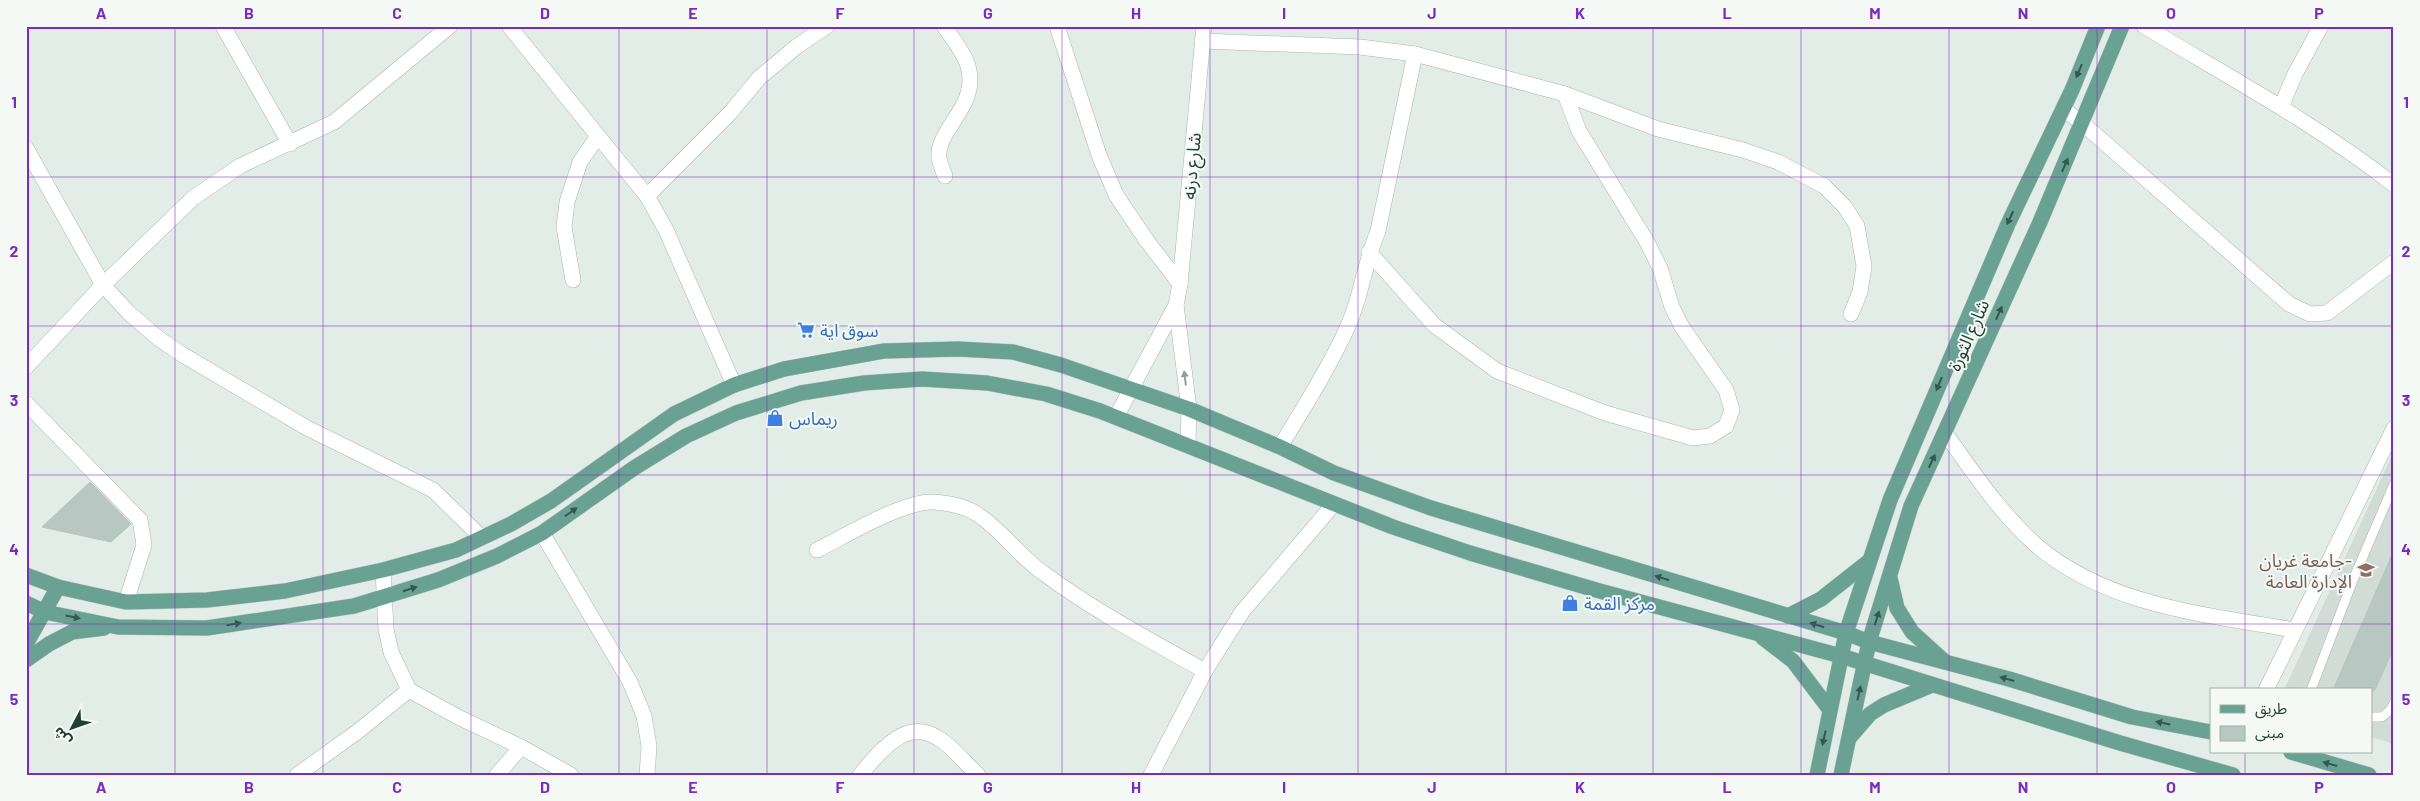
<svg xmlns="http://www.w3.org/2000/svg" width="2420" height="801" font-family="Barlow,'Noto Sans Arabic',sans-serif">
	<rect width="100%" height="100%" fill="#e3ede8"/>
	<path fill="#d1dcd7" d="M2394,451v293l-23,-7v-47h-87z"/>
	<g fill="#b8c7c1" stroke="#b6c6bf">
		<path d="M90,482l41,42 -20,18 -69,-15z"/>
		<path d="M2394,550v97l-19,43h-42z"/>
	</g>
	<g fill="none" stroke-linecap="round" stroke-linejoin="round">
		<g stroke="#a6b5af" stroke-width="10">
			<g id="lane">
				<path d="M2311,690l42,-110 41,-96"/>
				<path d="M2371,717h11l9,-8 3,-6"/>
			</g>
		</g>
		<g stroke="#a6b5af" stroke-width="16">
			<g id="street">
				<path d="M223,26l67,118"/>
				<path d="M509,26l89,110 -18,26 -13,40 -3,25 9,53"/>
				<path d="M944,26c8,12 20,26 24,40 12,40 -32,63 -29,92 1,6 4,13 6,18"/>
				<path d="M1057,26l42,129 17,40 31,46 33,43"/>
				<path d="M2144,26c85,51 172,98 250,159"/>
				<path d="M1202,41l158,6 55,7 150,40 93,35 85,21 35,12 46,24 21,21 12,19 7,40 -4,26 -9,22"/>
				<path d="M2281,107l14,-33 26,-48"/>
				<path d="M2063,109l19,14 207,181 21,10 17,-1 67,-51"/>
				<path d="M598,136l49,60 19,34 68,155"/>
				<path d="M26,148l77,137 26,28 29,25 25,17 124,73 126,62 49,48"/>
				<path d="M647,196l83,-83 29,-35 37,-31 31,-21"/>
				<path d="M1369,252l65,73 63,46 108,42 88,25 17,-2 16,-10 6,-16 -6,-20 -44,-63 -10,-20 -12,-39 -13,-26 -68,-111 -14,-37"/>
				<path d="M26,367l77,-82 90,-87 47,-32 94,-44 116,-96"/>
				<path d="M26,403l114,117 4,25 -18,57"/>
				<path d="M1116,417l60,-112"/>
				<path d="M1945,433c28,39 55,80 91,112 71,61 171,70 259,85"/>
				<path d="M1188,444l1,-35 -13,-104 4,-21 24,-258"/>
				<path d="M1280,447c24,-40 49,-79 68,-121 13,-29 17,-64 30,-95l37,-177"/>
				<path d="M542,533l88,149 14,34 5,30 -2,29"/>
				<path d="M817,550c28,-14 86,-49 116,-48 17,1 33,4 47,14 23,16 39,40 62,56 51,38 107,68 163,99"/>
				<path d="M409,690l49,27 63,30"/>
				<path d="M2266,690l128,-262"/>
				<path d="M297,775l60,-43 52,-42 -18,-38 -5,-23 -3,-59"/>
				<path d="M497,775l24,-28 50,28"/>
				<path d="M860,775c19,-22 45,-58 78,-37 15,9 27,25 40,37"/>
				<path d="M1151,775l54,-104 37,-59 92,-108"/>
			</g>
		</g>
		<g stroke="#c1c9c7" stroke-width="16">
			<g id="primary">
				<path d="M26,575l32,12 68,15 81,-2 78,-9 98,-21 73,-20 55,-26 40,-23 123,-87 60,-29 50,-16 100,-18 74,-2 55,3 48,13 128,44 91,38 54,26 97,35 415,125 23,9 140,37 123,38 79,15"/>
				<path d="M1890,578l7,30 15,24 32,29"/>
				<path d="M26,603l19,9 73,15 89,1 147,-22 84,-26 59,-24 45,-23 92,-65 52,-32 50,-23 65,-20 63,-10 58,-4 65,4 59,11 54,17 293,116 77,26 126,37 245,66 279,87 113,32"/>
				<path d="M1788,616l33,-17 47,-37"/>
				<path d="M1763,638l30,23 37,49"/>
				<path d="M26,644l32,-57"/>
				<path d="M26,660l23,-16 23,-12 32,-4"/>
				<path d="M1850,737l20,-23 14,-9 48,-20"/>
				<path d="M2291,752l78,23"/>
				<path d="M1817,775l29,-142 44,-133 118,-276 64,-134 26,-64"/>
				<path d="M1841,775l28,-133 42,-136 129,-284 82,-196"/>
			</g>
		</g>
		<use href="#lane" stroke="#fff" stroke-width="9"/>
		<use href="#street" stroke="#fff" stroke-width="15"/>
		<use href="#primary" stroke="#69a193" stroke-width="15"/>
	</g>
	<defs><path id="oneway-solid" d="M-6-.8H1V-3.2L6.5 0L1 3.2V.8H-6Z" transform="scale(1.25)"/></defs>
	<g fill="#34574e">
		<use href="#oneway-solid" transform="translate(2079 71) rotate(113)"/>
		<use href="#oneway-solid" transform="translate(2065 165) rotate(-66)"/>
		<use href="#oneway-solid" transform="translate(2010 218) rotate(115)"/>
		<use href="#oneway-solid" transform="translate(1999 313) rotate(-66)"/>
		<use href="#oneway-solid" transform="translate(1939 384) rotate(113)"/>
		<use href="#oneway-solid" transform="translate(1932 461) rotate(-65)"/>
		<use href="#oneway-solid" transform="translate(571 512) rotate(-35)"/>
		<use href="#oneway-solid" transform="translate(1662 578) rotate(-163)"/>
		<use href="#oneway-solid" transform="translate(410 589) rotate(-17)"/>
		<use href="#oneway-solid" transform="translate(73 617) rotate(12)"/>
		<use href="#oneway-solid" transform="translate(1877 618) rotate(-72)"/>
		<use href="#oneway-solid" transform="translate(234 624) rotate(-9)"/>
		<use href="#oneway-solid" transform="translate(1817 625) rotate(-163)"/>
		<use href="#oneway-solid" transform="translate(2007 679) rotate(-164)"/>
		<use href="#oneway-solid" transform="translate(1859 693) rotate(-78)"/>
		<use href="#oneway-solid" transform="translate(2163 723) rotate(-169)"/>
		<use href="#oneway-solid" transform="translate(1824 738) rotate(102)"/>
		<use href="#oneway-solid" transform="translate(2330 764) rotate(-164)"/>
	</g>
	<use fill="#919e9b" href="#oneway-solid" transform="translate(1185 378) rotate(-97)"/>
	<path fill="none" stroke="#7b2cbf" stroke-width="1" stroke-opacity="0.55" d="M175,26v749M323,26v749M471,26v749M619,26v749M767,26v749M914,26v749M1062,26v749M1210,26v749M1358,26v749M1506,26v749M1653,26v749M1801,26v749M1949,26v749M2097,26v749M2245,26v664M26,177h2368M26,326h2368M26,475h2368M26,624h2368M2245,752v23"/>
	<defs>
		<g id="supermarket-bare" transform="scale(1.35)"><path d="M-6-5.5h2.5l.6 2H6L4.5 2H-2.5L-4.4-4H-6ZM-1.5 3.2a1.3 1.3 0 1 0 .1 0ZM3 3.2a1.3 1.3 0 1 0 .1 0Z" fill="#3f7fe0" stroke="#f4f9f6" stroke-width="2.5" paint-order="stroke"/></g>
		<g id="shop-bare" transform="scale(1.35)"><path d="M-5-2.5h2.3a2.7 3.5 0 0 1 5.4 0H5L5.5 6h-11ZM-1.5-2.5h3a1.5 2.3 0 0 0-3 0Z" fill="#3f7fe0" stroke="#f4f9f6" stroke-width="2.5" paint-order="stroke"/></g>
		<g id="university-bare" transform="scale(1.35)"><path d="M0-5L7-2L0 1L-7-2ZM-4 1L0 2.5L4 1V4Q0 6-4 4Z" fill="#8d6e63" stroke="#f4f9f6" stroke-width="2.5" paint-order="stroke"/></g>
	</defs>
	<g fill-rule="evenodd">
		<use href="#supermarket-bare" x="806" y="330"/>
		<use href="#shop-bare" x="775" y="418"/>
		<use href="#university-bare" x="2366" y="570"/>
		<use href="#shop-bare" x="1570" y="603"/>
	</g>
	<g text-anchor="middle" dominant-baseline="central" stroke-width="4" stroke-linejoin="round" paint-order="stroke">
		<g font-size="18" fill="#233e37" stroke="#f4f9f6">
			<text transform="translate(1191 166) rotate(-85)">شارع درنه</text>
			<text transform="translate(1968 335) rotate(-66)">شارع الثورة</text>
		</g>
		<g font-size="18" fill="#366cbe" stroke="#f4f9f6" text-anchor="start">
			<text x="820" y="330">سوق اية</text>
			<text x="789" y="418">ريماس</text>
			<text x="1584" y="603">مركز القمة</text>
		</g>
		<g font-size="18" fill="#785e54" stroke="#f4f9f6" text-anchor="end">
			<text x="2352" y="560">جامعة غريان-<tspan x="2352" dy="21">الإدارة العامة</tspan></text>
		</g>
	</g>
	<rect width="2420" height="801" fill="none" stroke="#f4f9f6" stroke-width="55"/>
	<rect x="2210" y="688" width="162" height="65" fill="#f4f9f6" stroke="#a0aeaa"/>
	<rect x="2220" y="705" width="25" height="8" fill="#69a193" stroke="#a0aeaa"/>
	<text x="2255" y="714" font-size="15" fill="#233e37">طريق</text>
	<rect x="2220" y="726" width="25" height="15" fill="#b8c7c1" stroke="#a0aeaa"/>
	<text x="2255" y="738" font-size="15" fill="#233e37">مبنى</text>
	<g transform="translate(72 728) rotate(229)" stroke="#f4f9f6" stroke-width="4" paint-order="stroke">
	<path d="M0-4L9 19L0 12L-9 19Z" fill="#233e37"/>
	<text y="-8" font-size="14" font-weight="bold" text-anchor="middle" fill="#233e37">ش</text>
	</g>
	<rect x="28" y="28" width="2364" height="746" fill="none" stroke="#7b2cbf" stroke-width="2"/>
	<g font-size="16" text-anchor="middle" font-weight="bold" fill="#7b2cbf">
		<text x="101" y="19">A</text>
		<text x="249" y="19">B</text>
		<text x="397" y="19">C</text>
		<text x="545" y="19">D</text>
		<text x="693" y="19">E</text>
		<text x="840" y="19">F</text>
		<text x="988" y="19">G</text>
		<text x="1136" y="19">H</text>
		<text x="1284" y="19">I</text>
		<text x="1432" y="19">J</text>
		<text x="1580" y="19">K</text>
		<text x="1727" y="19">L</text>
		<text x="1875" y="19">M</text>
		<text x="2023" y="19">N</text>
		<text x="2171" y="19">O</text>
		<text x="2319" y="19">P</text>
		<text x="14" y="108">1</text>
		<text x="2406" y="108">1</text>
		<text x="14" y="257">2</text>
		<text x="2406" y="257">2</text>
		<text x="14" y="406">3</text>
		<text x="2406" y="406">3</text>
		<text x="14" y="555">4</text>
		<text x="2406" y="555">4</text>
		<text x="14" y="705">5</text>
		<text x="2406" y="705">5</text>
		<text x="101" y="793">A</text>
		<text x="249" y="793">B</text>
		<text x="397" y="793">C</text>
		<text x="545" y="793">D</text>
		<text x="693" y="793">E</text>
		<text x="840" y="793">F</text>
		<text x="988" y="793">G</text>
		<text x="1136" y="793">H</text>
		<text x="1284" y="793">I</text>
		<text x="1432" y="793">J</text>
		<text x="1580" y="793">K</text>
		<text x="1727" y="793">L</text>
		<text x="1875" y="793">M</text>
		<text x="2023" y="793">N</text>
		<text x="2171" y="793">O</text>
		<text x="2319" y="793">P</text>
	</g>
</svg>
